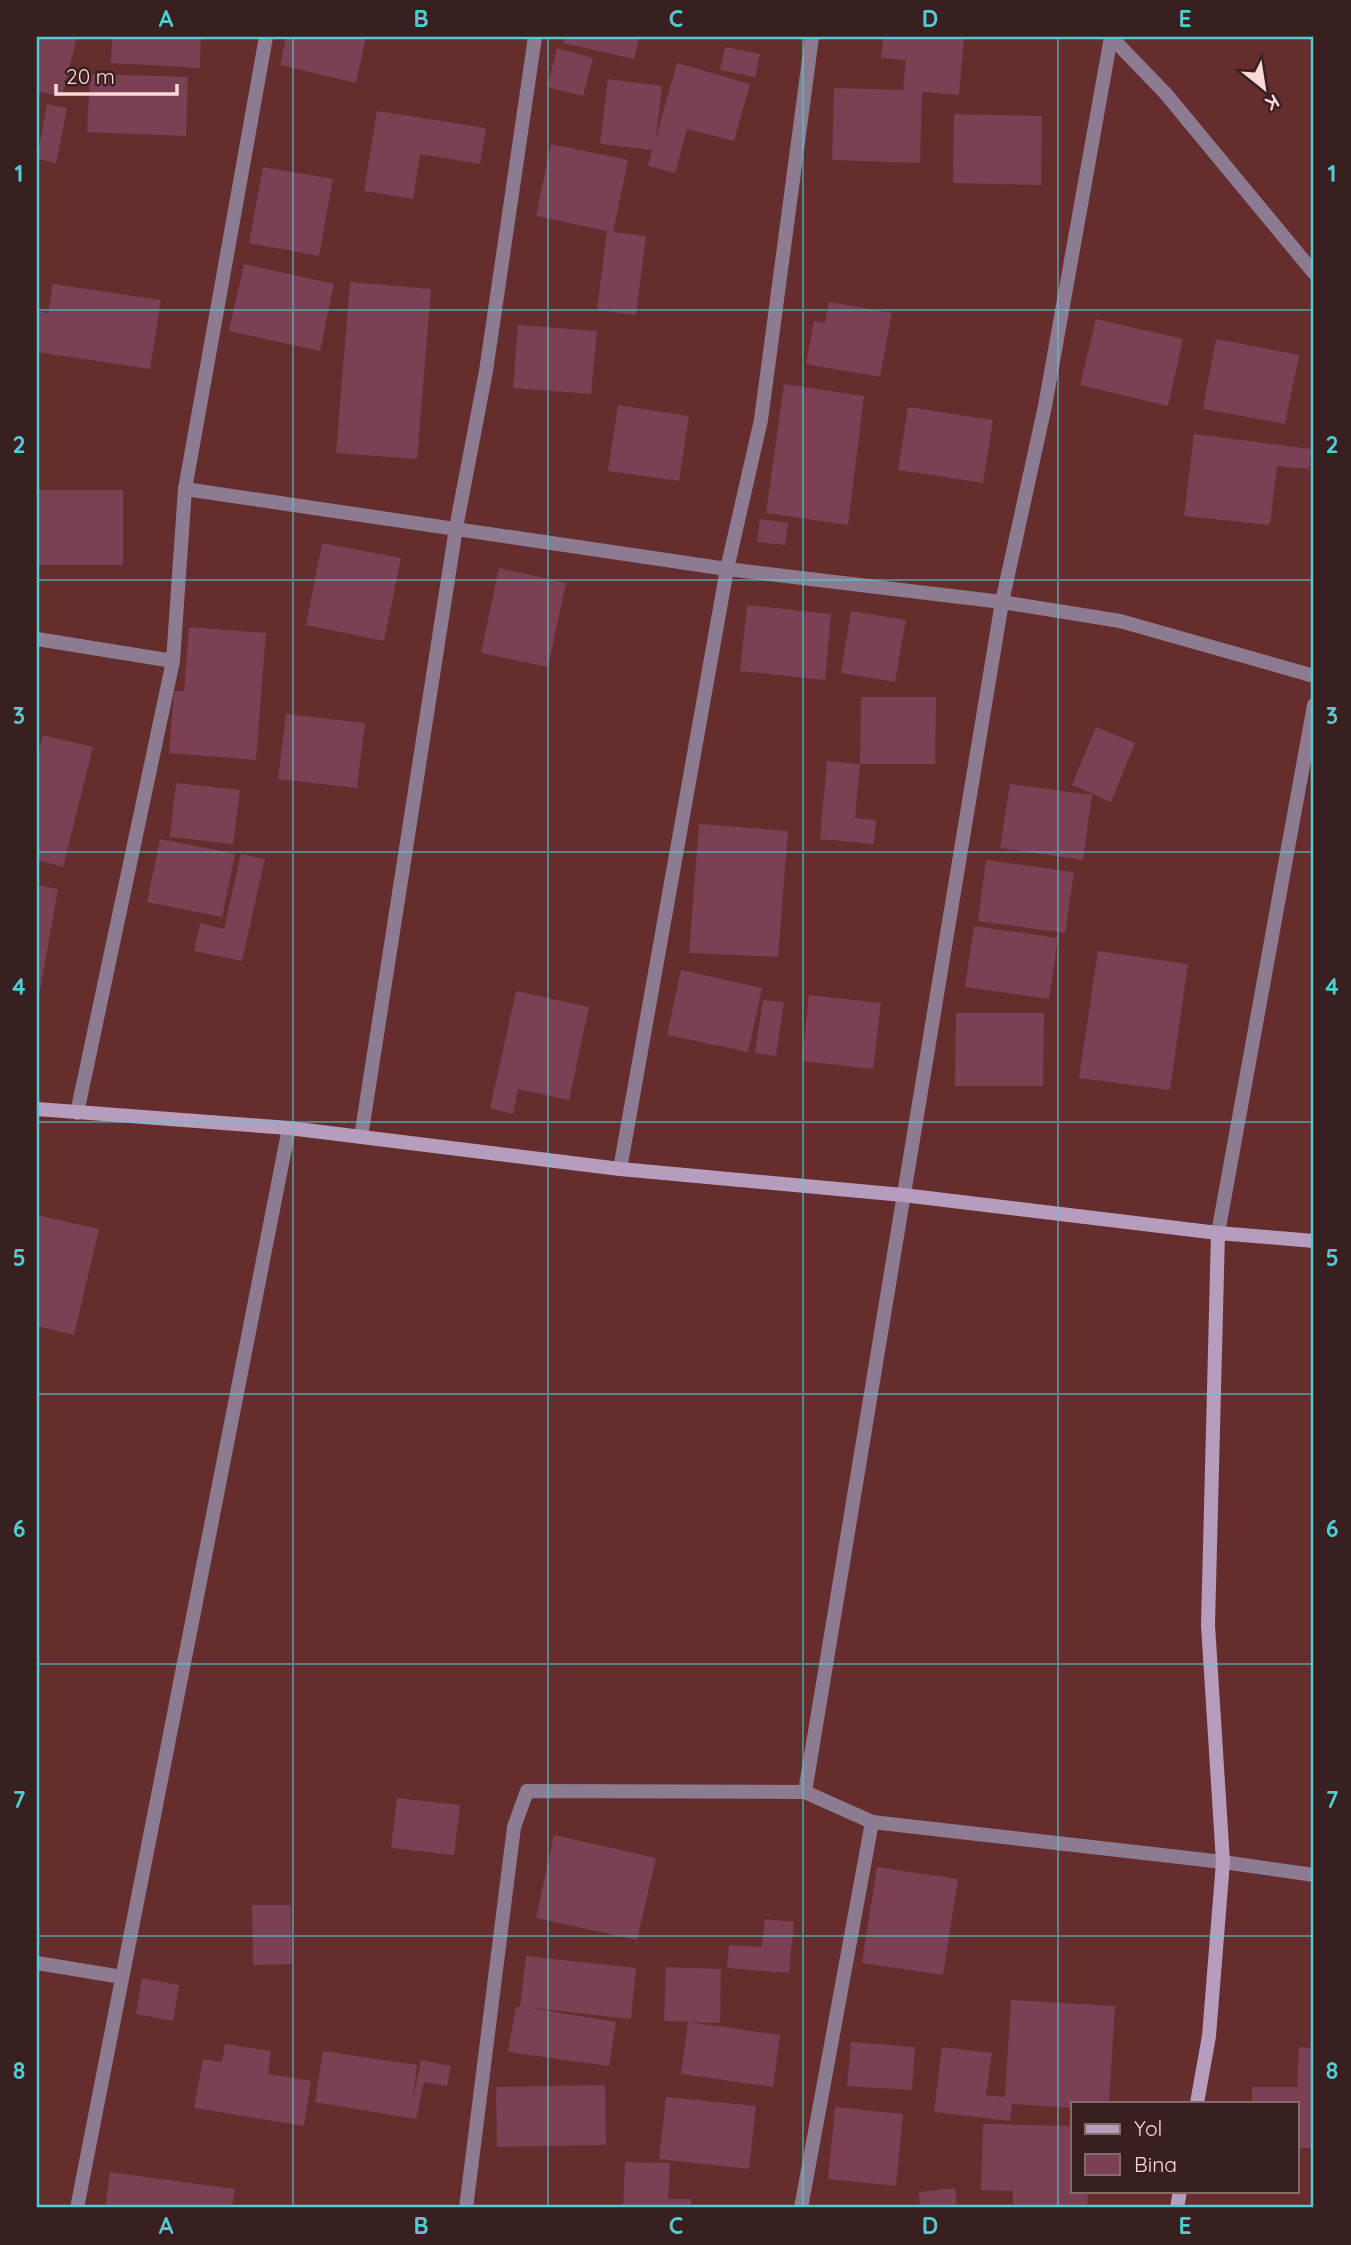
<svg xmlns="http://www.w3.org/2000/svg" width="1351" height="2245" font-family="Quicksand,sans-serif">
	<rect width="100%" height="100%" fill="#652d2e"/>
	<g fill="#794153">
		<path d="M37,37h40l-15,60 -25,-6z"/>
		<path d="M112,37h89l-1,31 -89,-5z"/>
		<path d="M286,37h80l-10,46 -76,-18z"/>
		<path d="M565,37h74l-5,22 -71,-16z"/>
		<path d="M883,37h81l-5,58 -37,-3 -2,71 -88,-3 2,-72 69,2 3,-30 -25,-2z"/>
		<path d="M725,47l35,7 -5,23 -35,-7z"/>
		<path d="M557,48l36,10 -10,38 -36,-9z"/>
		<path d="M677,63l73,21 -16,57 -47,-12 -12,44 -27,-7 4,-16 -52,-6 8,-65 54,7 -6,52z"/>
		<path d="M90,74l98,3 -2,59 -99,-4z"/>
		<path d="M47,104l20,4 -11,55 -19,-4z"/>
		<path d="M377,111l109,17 -6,36 -60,-10 -7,45 -49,-8z"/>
		<path d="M954,114l88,2 -1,69 -88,-2z"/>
		<path d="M551,144l77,16 -15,72 33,4 -10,79 -39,-5 10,-79 -71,-15z"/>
		<path d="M263,167l70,12 -14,77 -70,-13z"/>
		<path d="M244,264l90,20 -14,67 -91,-20z"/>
		<path d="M350,282l81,7 -14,170 -81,-6z"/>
		<path d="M53,284l108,16 -11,69 -113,-17v-41l11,2z"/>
		<path d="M829,302l63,11 -12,64 -74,-13 8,-43 11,2z"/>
		<path d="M1096,319l87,20 -15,67 -88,-21z"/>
		<path d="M518,325l79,6 -6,63 -78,-6z"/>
		<path d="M1216,339l83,16 -14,69 -82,-15z"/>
		<path d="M784,384l80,12 -16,129 -82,-12z"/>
		<path d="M618,405l71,11 -10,65 -71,-10z"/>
		<path d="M908,407l85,13 -10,63 -85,-13z"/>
		<path d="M1194,434l117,15 -2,20 -32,-3 -7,59 -86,-9z"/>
		<rect x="37" y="490" width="86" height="75"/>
		<path d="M760,519l28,4 -3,22 -28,-3z"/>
		<path d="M322,543l79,15 -17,83 -78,-16z"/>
		<path d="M499,568l67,15 -18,84 -67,-14z"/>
		<path d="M747,605l84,9 -6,66 -85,-9z"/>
		<path d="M851,611l55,9 -11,62 -54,-9z"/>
		<path d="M189,627l77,6 -10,127 -87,-7 5,-62h10z"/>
		<path d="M861,697h75l-1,67h-75z"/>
		<path d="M286,714l79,9 -8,65 -79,-9z"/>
		<path d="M1096,727l39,16 -24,59 -39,-17z"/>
		<path d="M43,735l50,12 -30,120 -26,-7v-101z"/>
		<path d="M827,761l33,3 -5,54 21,2 -2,24 -54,-5z"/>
		<path d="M176,783l64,7 -7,54 -63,-7z"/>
		<path d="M1010,784l82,11 -9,65 -83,-12z"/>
		<path d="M699,824l89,7 -10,126 -89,-4z"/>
		<path d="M160,839l75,15 -13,63 -75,-15z"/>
		<path d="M241,854l24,5 -23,102 -48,-10 6,-28 24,6z"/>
		<path d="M986,860l88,12 -9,61 -87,-12z"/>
		<path d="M37,885l21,4 -20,113 -1,-1z"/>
		<path d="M974,926l84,12 -9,61 -84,-12z"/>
		<path d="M1098,951l90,13 -18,126 -91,-12z"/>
		<path d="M681,970l81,18 -14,64 -81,-17z"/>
		<path d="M516,991l73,16 -20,93 -51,-11 -5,25 -23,-6z"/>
		<path d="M809,995l72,8 -8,66 -71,-8z"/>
		<path d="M763,1000l21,2 -8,54 -21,-3z"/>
		<path d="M956,1013h88l-1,73h-88z"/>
		<path d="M37,1215l62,14 -25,106 -37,-9z"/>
		<path d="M397,1798l63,7 -6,50 -63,-7z"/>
		<path d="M554,1835l102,23 -19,82 -101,-22z"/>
		<path d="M877,1867l81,12 -15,96 -81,-12z"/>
		<path d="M252,1905h39l1,59 -39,1z"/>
		<path d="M765,1919l29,3 -5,51 -62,-5 2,-23 33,2z"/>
		<path d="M526,1956l110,12 -5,51 -107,-12 92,15 -7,44 -101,-14 8,-45h4z"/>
		<path d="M666,1967l55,2 -1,54 -56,-2z"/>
		<path d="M142,1978l37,7 -6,36 -37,-7z"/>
		<path d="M1011,2000l104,6 -6,97h-36v5l-61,-4 -2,17 -76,-9 8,-65 50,6 -6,42 19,2z"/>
		<path d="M688,2022l92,13 -7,52 -92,-13z"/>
		<path d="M851,2042l64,5 -3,43 -65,-4z"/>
		<path d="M225,2044l46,7 -3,23 43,7 -7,45 -110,-18 9,-49 19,3z"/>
		<path d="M1299,2047l15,1v100h-17v-45h-45v-16h45z"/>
		<path d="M323,2051l94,14 -5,38 9,-43 30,6 -4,20 -23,-4 -8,37 -101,-17z"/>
		<path d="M605,2085l1,60 -109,2 -1,-60z"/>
		<path d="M666,2097l90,9 -7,63 -90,-10z"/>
		<path d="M835,2107l68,7 -7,72 -68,-7z"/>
		<path d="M983,2124l90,2v65h15l-1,17h-74v-17l-32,-1z"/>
		<path d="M625,2162l45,1 -2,36h23v9h-68z"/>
		<path d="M110,2172l125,17 -3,19h-127z"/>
		<path d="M955,2188l2,20h-37l-1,-16z"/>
	</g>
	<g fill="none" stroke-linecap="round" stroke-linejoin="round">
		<g stroke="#8d7c91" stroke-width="14">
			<path d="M1111,37l55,57 148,179"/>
			<path d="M185,489l542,80 275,33 118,19 194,55"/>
			<path d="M37,639l136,22"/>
			<path d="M77,1113l96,-452 12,-172 81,-452"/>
			<path d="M361,1137l95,-609 30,-157 49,-334"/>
			<path d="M620,1169l107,-600 34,-149 51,-383"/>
			<path d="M1218,1233l96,-528"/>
			<path d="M805,1792l197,-1190 43,-196 66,-369"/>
			<path d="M37,1963l85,14"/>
			<path d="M77,2208l212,-1080"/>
			<path d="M466,2208l48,-381 13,-36 278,1 67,30 351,40 91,13"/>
			<path d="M801,2208l71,-386"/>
		</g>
		<g stroke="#b79dbd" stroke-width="14">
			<path d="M37,1109l252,19 331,41 283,26 315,38 96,8"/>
			<path d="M1197,2103l12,-67 14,-174 -15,-237 10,-392"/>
			<path d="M1177,2208l3,-17"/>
		</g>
	</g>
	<path fill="none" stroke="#51ccd2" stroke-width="2" stroke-opacity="0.55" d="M293,37v2171M548,37v2171M803,37v2171M1058,37v2171M37,310h1277M37,580h1277M37,852h1277M37,1122h1277M37,1394h1277M37,1664h1277M37,1936h1277"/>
	<rect width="1351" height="2245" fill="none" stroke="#391f1f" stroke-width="77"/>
	<rect x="1071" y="2102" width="228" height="91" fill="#391f1f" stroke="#876969" stroke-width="2"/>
	<rect x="1085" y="2124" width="35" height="10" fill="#b79dbd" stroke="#876969" stroke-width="2"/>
	<text x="1134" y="2136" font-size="21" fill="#fcd8d7">Yol</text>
	<rect x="1085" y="2154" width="35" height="21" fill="#794153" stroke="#876969" stroke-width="2"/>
	<text x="1134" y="2172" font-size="21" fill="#fcd8d7">Bina</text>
	<g transform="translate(1264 88) rotate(150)" stroke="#391f1f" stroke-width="5" paint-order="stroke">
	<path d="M0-5L12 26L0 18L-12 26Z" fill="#fcd8d7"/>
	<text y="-10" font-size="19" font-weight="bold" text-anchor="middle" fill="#fcd8d7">K</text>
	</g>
	<path d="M56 84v10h121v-10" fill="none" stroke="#fcd8d7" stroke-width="3.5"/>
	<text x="66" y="84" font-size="21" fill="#fcd8d7" stroke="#391f1f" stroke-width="5" paint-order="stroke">20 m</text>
	<rect x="38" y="38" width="1274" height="2168" fill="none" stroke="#51ccd2" stroke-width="2.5"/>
	<g font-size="23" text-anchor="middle" font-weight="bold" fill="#51ccd2">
		<text x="166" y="27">A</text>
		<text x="421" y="27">B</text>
		<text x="676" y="27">C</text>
		<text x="930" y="27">D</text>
		<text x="1185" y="27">E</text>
		<text x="19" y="182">1</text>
		<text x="1332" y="182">1</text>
		<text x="19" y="453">2</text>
		<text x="1332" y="453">2</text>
		<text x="19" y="724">3</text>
		<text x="1332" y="724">3</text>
		<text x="19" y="995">4</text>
		<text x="1332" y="995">4</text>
		<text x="19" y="1266">5</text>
		<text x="1332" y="1266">5</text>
		<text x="19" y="1537">6</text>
		<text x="1332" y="1537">6</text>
		<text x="19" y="1808">7</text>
		<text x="1332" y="1808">7</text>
		<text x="19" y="2079">8</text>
		<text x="1332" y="2079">8</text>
		<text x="166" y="2234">A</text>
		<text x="421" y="2234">B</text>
		<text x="676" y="2234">C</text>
		<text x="930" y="2234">D</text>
		<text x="1185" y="2234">E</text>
	</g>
</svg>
